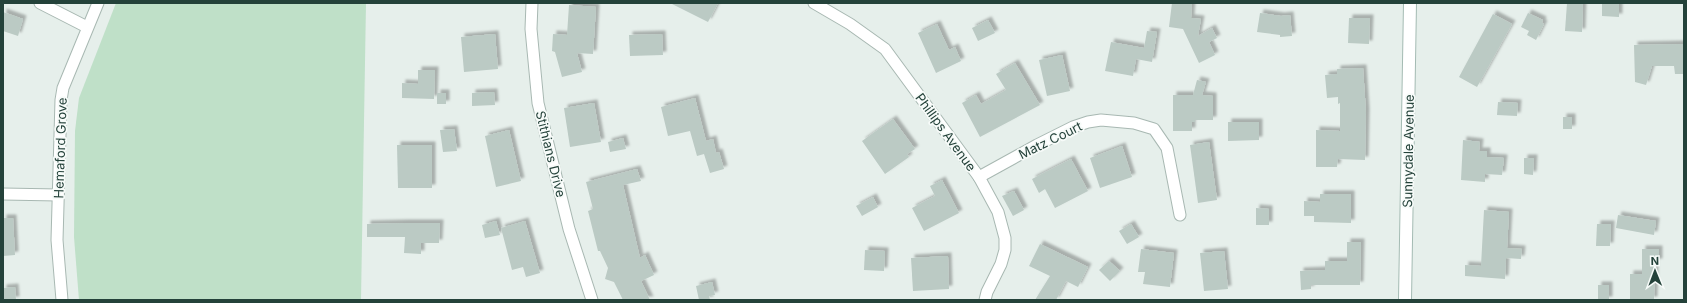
<svg xmlns="http://www.w3.org/2000/svg" width="1687" height="303" font-family="Inter,sans-serif">
	<defs>
		<filter id="shadow"><feDropShadow dx="3.5" dy="-3.5" stdDeviation="1" flood-color="#0004"/></filter>
	</defs>
	<rect width="100%" height="100%" fill="#e6efeb"/>
	<path fill="#bfe0c8" d="M116,3h250l-5,297h-282l-5,-63 1,-106 4,-33z"/>
	<g fill="#bbcac4" filter="url(#shadow)">
		<path d="M670,3h48l-10,19z"/>
		<path d="M1172,3h20l-1,15 10,1 -3,17 14,-8 5,10 -8,4 6,13 -16,8 -16,-34 -14,-2z"/>
		<path d="M1567,3h16l-1,29 -17,-1z"/>
		<path d="M1602,3h17v14l-17,-1z"/>
		<path d="M569,5l27,2 -3,47 -16,-1 5,19 -20,5 -7,-25 -3,-1 1,-17 14,1z"/>
		<path d="M3,12l20,7 -5,17 -15,-5z"/>
		<path d="M1260,13l21,3 9,-1 2,21 -12,1v-2l-23,-3z"/>
		<path d="M1528,13l15,7 -1,3 2,1 -8,16 -9,-5 2,-4 -8,-4z"/>
		<path d="M1493,14l19,10 -35,63 -18,-10z"/>
		<path d="M1349,18h21l-1,26 -21,-1z"/>
		<path d="M988,20l7,13 -17,8 -6,-13z"/>
		<path d="M937,24l12,26 6,-3 6,14 -25,12 -18,-40z"/>
		<path d="M1147,31l10,1 -5,30 -16,-3 -3,17 -28,-5 6,-29 33,6z"/>
		<path d="M495,34l3,35 -34,3 -3,-35z"/>
		<path d="M662,34l1,21 -33,1 -1,-21z"/>
		<path d="M1684,44v30h-9l-1,-8h-22l-6,19 -11,-3 -1,-37z"/>
		<path d="M1062,55l8,36 -23,5 -8,-36z"/>
		<path d="M1015,63l25,42 -60,32 -18,-34 14,-8 5,9 25,-14 -10,-16z"/>
		<path d="M1363,68l3,44 -1,48 -27,-1 -1,8h-21v-37l24,1v-28l-2,1v-7l-11,1 -2,-23 12,-1v-5z"/>
		<path d="M418,70h17l-1,29 -32,-1v-15l16,1z"/>
		<path d="M1197,80l9,2 -4,13 11,1v24h-18v2h-3v9h-19v-36h20z"/>
		<path d="M494,92l1,13 -23,1v-13z"/>
		<rect x="437" y="93" width="9" height="11"/>
		<path d="M695,98l11,43 7,-2 3,14 3,-1 5,17 -14,4 -6,-19 -7,2 -7,-25 -22,5 -7,-29z"/>
		<path d="M1498,102l20,1 -1,13 -20,-1z"/>
		<path d="M594,103l7,39 -31,5 -6,-39z"/>
		<rect x="1563" y="117" width="9" height="12"/>
		<path d="M893,119l22,30 -8,5 2,3 -24,17 -23,-33z"/>
		<path d="M1228,122h31v18l-31,1z"/>
		<path d="M454,129l3,22 -14,1 -3,-22z"/>
		<path d="M509,130l12,51 -25,6 -11,-51z"/>
		<path d="M623,138l3,11 -16,3 -2,-10z"/>
		<path d="M1463,140l17,2 -1,9h8v6l17,1 -2,17 -17,-1v8l-24,-2z"/>
		<path d="M1209,142l8,58 -19,3 -8,-58z"/>
		<path d="M397,145h35v43h-34z"/>
		<path d="M1122,146l10,31 -32,11 -10,-30z"/>
		<path d="M1524,158h10l-1,17 -9,-1z"/>
		<path d="M1071,159l17,32 -33,17 -10,-19 -6,4 -7,-14z"/>
		<path d="M637,169l4,12 -18,4 17,73 5,-3 9,20 -13,6 9,19h-27l-9,-18 -9,-3 3,-11 -8,-17h-2l-10,-40 5,-2 -7,-27z"/>
		<path d="M942,180l17,33 -35,18 -12,-23 23,-12 -5,-10z"/>
		<path d="M1014,191l10,19 -11,6 -11,-20z"/>
		<path d="M1320,194h31v29l-37,-1v-6h-10v-15l16,1z"/>
		<path d="M873,197l5,10 -16,9 -6,-10z"/>
		<path d="M1256,208l13,1v16h-13z"/>
		<path d="M1484,210l25,2 -2,36 15,1 -1,10 -15,-1 -1,21 -40,-3v-11l16,1z"/>
		<path d="M1618,215l38,6 -2,14 -38,-7z"/>
		<path d="M3,218h10l2,37 -12,1z"/>
		<path d="M496,221l4,14 -15,3 -3,-13z"/>
		<path d="M525,221l15,52 -14,4 -3,-10 -11,3 -11,-42z"/>
		<path d="M405,223h35l-1,20h-18v11l-17,-1 1,-16h-38v-13z"/>
		<path d="M1131,224l8,13 -12,7 -8,-13z"/>
		<path d="M1597,224h14l-1,22h-14z"/>
		<path d="M1347,242h14l-1,43h-49v4l-10,1 -1,-19 25,-1v-9h22z"/>
		<path d="M1040,244l48,23 -10,20 -12,-6 -10,19h-21l15,-24 -21,-10z"/>
		<path d="M1141,249l33,4 -4,34 -27,-3 2,-12h-7z"/>
		<path d="M1642,249h17v13h-4l-1,38h-24v-26h12z"/>
		<path d="M865,250l20,1 -1,20 -20,-1z"/>
		<path d="M1224,251l4,38 -24,2 -4,-38z"/>
		<path d="M948,256l1,33 -36,2 -2,-33z"/>
		<path d="M1109,261l11,10 -10,10 -11,-11z"/>
		<path d="M712,282l3,13 -6,1 1,4h-11l-3,-14z"/>
		<rect x="1598" y="285" width="11" height="15"/>
		<path d="M15,287l1,13h-13v-12z"/>
	</g>
	<g fill="none" stroke-linecap="round" stroke-linejoin="round">
		<g stroke="#a8b8b2" stroke-width="13">
			<g id="street">
				<path d="M40,3l47,24"/>
				<path d="M532,3l-1,26 7,74 31,126 23,71"/>
				<path d="M814,3l36,21 35,25 94,128 19,35 7,26v12l-4,14 -14,28 -2,8"/>
				<path d="M979,177l58,-32 36,-18 15,-5 13,-2 33,3 20,6 13,19 13,67"/>
				<path d="M3,194l55,1"/>
				<path d="M62,300l-5,-60 4,-140 2,-12 35,-85"/>
			</g>
		</g>
		<g stroke="#a4bbb3" stroke-width="14">
			<path id="secondary" d="M1405,300l5,-297"/>
		</g>
		<use href="#street" stroke="#fff" stroke-width="11"/>
		<use href="#secondary" stroke="#fff" stroke-width="12"/>
	</g>
	<g text-anchor="middle" dominant-baseline="central" stroke-width="3.5" stroke-linejoin="round" paint-order="stroke">
		<g font-size="13" fill="#24423a" stroke="#f7fbf9">
			<text transform="translate(946 132) rotate(54)">Phillips Avenue</text>
			<text transform="translate(1050 140) rotate(-26)">Matz Court</text>
			<text transform="translate(60 148) rotate(-88)">Hemaford Grove</text>
			<text transform="translate(1408 151) rotate(-89)">Sunnydale Avenue</text>
			<text transform="translate(551 154) rotate(76)">Stithians Drive</text>
		</g>
	</g>
	<rect width="1687" height="303" fill="none" stroke="#24423a" stroke-width="8"/>
	<g transform="translate(1655 271) rotate(359)" stroke="#f7fbf9" stroke-width="3" paint-order="stroke">
	<path d="M0-3L7 15L0 10L-7 15Z" fill="#24423a"/>
	<text y="-6" font-size="11" font-weight="bold" text-anchor="middle" fill="#24423a">N</text>
	</g>
</svg>
